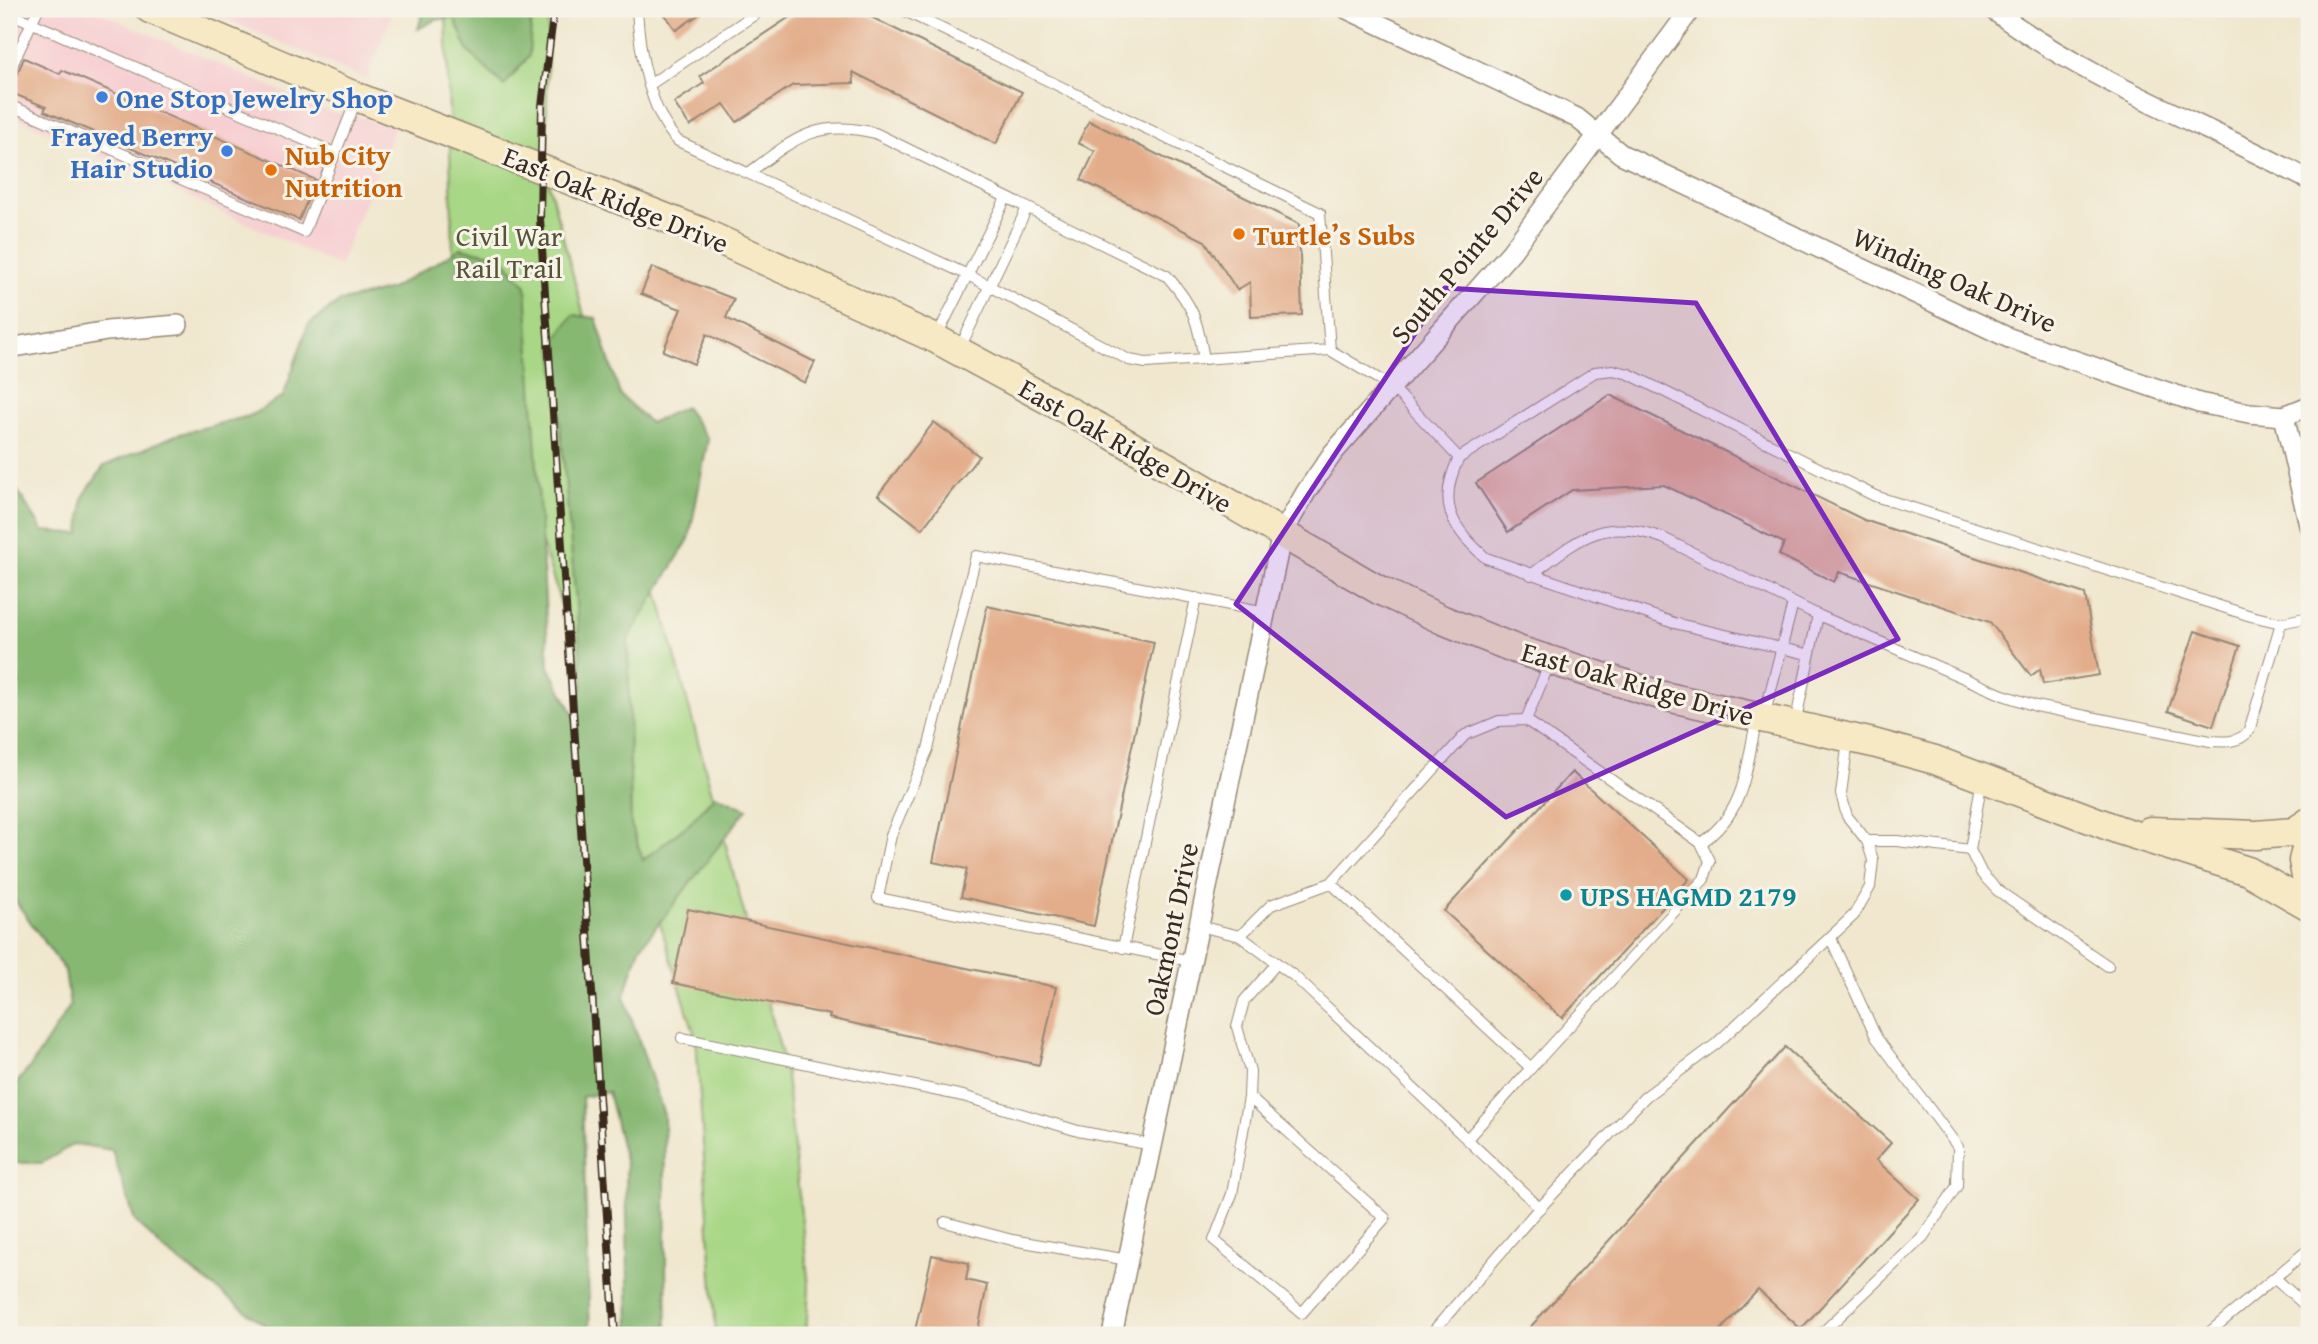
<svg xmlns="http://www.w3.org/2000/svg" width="2318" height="1344" font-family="'Gentium Book Plus',serif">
	<rect width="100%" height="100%" fill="#f7f3e8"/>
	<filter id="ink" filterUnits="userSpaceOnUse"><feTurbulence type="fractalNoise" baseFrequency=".0143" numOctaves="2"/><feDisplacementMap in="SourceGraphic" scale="14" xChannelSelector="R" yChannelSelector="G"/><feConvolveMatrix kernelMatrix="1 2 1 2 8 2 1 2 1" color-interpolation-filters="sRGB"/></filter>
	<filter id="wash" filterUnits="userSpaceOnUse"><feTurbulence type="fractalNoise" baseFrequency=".00686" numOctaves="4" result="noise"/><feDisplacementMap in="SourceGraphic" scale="28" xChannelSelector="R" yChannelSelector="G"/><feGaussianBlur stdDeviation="1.57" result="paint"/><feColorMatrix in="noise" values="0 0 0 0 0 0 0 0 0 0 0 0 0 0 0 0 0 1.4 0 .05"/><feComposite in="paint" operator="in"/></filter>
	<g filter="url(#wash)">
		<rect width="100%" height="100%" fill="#f0e7ce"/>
		<g fill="#f7cfd2">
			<path d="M19,9h73l235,102 69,14 -57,141 -330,-152v-83z"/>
			<path d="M202,9h192l-27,70z"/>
		</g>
		<path fill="#a8d785" stroke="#728052" stroke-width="2" d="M446,9h102l-2,165 239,892 24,221 -3,48h-90l-20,-296 -243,-783z"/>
		<g fill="#86b872" stroke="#607148" stroke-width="2">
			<path d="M424,9h108l-3,47 -25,30 -36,-35 -14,-34 -19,3 -17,9z"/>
			<path d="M461,248l40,8 25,30 23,381 26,50 8,-35 -30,-339 20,-28 23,3 24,77 30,28 35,-16 23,32 -19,100 -61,100 3,185 12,36 47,-37 25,-28 32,14 -107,139 -16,48 40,119 3,220h-38l-3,-170 -18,-73 -26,5 8,238h-312l-115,-86 -28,-28 -23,-71 -38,-6 -32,19h-33v-71l22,-26 39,-60 -5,-35 -56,-79v-204l10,-3 -10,-58v-140h6l28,44 37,3 3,-37 21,-31 72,-31 73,-19 34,-19 25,-72 31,-23 52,-13z"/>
		</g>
		<g id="blocks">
			<g fill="#e3ad8b">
				<path d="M661,9h46l-31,21z"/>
				<path d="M802,9h53l167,83 -26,52 -143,-72 1,11 -61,2 -56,37 -13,-18 -34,22 -16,-23 30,-20 -4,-7z"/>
				<path d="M24,58l36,16 2,-4 254,110 -17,40 -255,-109 2,-4 -37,-15z"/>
				<path d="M1089,121l210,103 3,91 -51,2 -1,-35 -13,8 -32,-49 -124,-61 14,-29 -17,-8z"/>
				<path d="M652,267l82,32 -8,19 89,44 -10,21 -98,-49 -13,30 -31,-13 18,-42 -40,-15z"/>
				<path d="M1610,395l254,125 221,74 14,81 -56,9 -3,-15 -9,7 -41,-54 -151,-50 -5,10 -55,-27 5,-12 -120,-58 -92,5 -64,42 -32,-49z"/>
				<path d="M934,422l45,34 -57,73 -44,-34z"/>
				<path d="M987,606l167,36 -60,284 -133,-29 6,-28 -34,-7z"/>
				<path d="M2195,631l45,15 -27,80 -45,-15z"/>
				<path d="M1572,772l117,107 -127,139 -118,-107z"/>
				<path d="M688,909l368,78 -17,78 -210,-47 1,-3 -157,-32z"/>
				<path d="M1785,1047l106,96 -15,17 43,39 -118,130 -43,-39 -42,45h-193z"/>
				<path d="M932,1255l37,8 -3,17 21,5 -10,50h-63z"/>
			</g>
		</g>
	</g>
	<g filter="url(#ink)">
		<use href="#blocks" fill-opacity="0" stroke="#968876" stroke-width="2"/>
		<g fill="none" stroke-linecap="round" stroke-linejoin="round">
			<g stroke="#968876" stroke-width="12">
				<g id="service">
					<path d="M637,9c2,40 12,103 41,132l290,134 161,85 17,3 184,-13 62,37 67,71c-22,44 -9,69 27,100l188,65 133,31"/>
					<path d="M901,9l419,204 10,137"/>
					<path d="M9,13l326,140"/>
					<path d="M9,72l29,-63"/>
					<path d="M649,85l114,-76"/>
					<path d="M9,105l295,127 53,-134"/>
					<path d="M750,172c45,-34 67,-53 125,-39l292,143c27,31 30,43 37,83"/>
					<path d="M9,332l1,16"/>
					<path d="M936,338l70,-140"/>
					<path d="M959,350l68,-142"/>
					<path d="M1459,458l136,-86 18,-2 16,4 246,122 376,120 30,7 28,-6"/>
					<path d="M1531,575c48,-36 70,-59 132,-37l155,77 185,80 33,11 174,35c15,1 29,2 39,-10l32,-108"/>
					<path d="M1764,717l29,-114"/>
					<path d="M1526,720l24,-58"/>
					<path d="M1795,724l23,-109"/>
					<path d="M1867,841h30l73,9 12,-71"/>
					<path d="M1970,850l12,24 15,16 111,76"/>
					<path d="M1331,883l200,185 173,-189 6,-18 -9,-18"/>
					<path d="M1199,926l41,10 31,-31 60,-22 134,-148 34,-14 27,-1 175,123c46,-32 44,-74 56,-125"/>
					<path d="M1240,936l54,40 246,232"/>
					<path d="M1123,948l73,-350"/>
					<path d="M1191,961l-313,-63 13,-63 37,-86 48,-193 290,56"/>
					<path d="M682,1038l281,58 115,35 74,14"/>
					<path d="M1249,1097l136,121 -83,95 -88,-73 18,-46 17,-97 1,-26 -13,-44 7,-26 33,-38"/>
					<path d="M1467,1139l64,-71"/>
					<path d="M945,1222l67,18 116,20"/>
					<path d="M2275,1278l34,31"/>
					<path d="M1430,1335l104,-121 111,-117 71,-53 138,-129 16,-28 3,-27 -6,-19 -20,-25 -6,-22 7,-53"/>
					<path d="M1820,1335l103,-98 34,-51 1,-39 -82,-110 -45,-98"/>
					<path d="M2206,1335l103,-86"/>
				</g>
			</g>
			<g stroke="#968876" stroke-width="22">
				<g id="minor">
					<path d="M1347,9l230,109 44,36 388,184 190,65 50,10 35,3 25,-10"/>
					<path d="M1992,9c97,73 211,114 317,171"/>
					<path d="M9,348l98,-17 71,-6"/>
					<path d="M2284,416l25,109"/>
					<path d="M1112,1335l170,-801 24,-42 27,-39 178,-201 180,-243"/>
				</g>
			</g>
			<g stroke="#968876" stroke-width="31">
				<g id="secondary">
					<path d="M150,9l207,88 345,135 234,107 173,94 270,157 64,30 75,30 145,46 210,47 62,17 184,70 129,41 61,35"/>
					<path d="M2150,831l106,4 38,-3 15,-10"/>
					<path d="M2309,835l-6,26 6,32"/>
				</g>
			</g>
			<use href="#service" stroke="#fff" stroke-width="10"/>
			<use href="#minor" stroke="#fff" stroke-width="19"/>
			<use href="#secondary" stroke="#f6e9c3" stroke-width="28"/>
			<g stroke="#3b2a1e" stroke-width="8">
				<path id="rail" d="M554,9l-12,97 -2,113 75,1116"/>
			</g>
			<use href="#rail" stroke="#f7f3e8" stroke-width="5" stroke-dasharray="16" stroke-linecap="butt"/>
		</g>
	</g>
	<path fill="#7b2cbf" fill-opacity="0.2" stroke="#7b2cbf" stroke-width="5" stroke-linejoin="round" d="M1445,288l251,15 202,336 -392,178 -270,-213z"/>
	<g fill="#3f7fe0" stroke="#f7f3e8" stroke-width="2.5">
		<circle cx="102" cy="97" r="7"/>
		<circle cx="227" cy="151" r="7"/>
	</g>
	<g fill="#e8710a" stroke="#f7f3e8" stroke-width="2.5">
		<circle cx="271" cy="170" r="7"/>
		<circle cx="1239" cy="234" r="7"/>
	</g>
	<circle fill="#0f9aa8" stroke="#f7f3e8" stroke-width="2.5" cx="1566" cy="895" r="7"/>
	<g text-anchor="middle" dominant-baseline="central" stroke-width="6" stroke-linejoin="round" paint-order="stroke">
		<g font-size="28" font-weight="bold" fill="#366cbe" stroke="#f7f3e8" text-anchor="start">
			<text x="116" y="97">One Stop Jewelry Shop</text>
			<text x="213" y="135" text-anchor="end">Frayed Berry<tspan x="213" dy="32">Hair Studio</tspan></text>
		</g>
		<g font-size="28" font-weight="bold" fill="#c56008" stroke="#f7f3e8" text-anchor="start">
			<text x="285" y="154">Nub City<tspan x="285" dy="32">Nutrition</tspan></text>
			<text x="1253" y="234">Turtle’s Subs</text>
		</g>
		<g font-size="28" fill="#3b2a1e" stroke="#f7f3e8">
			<text transform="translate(616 199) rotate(22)">East Oak Ridge Drive</text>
			<text transform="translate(1466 255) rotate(-50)">South Pointe Drive</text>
			<text transform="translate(1955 279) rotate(24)">Winding Oak Drive</text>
			<text transform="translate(1126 445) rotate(30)">East Oak Ridge Drive</text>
			<text transform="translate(1638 683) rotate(16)">East Oak Ridge Drive</text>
			<text transform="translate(1170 929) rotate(-78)">Oakmont Drive</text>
		</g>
		<g font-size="28" fill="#565538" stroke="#f7f3e8">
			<text x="509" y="235">Civil War<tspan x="509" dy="32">Rail Trail</tspan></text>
		</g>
		<g font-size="28" font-weight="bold" fill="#0d838f" stroke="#f7f3e8" text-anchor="start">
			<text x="1580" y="895">UPS HAGMD 2179</text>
		</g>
	</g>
	<rect width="2318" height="1344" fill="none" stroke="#f7f3e8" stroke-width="35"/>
</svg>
